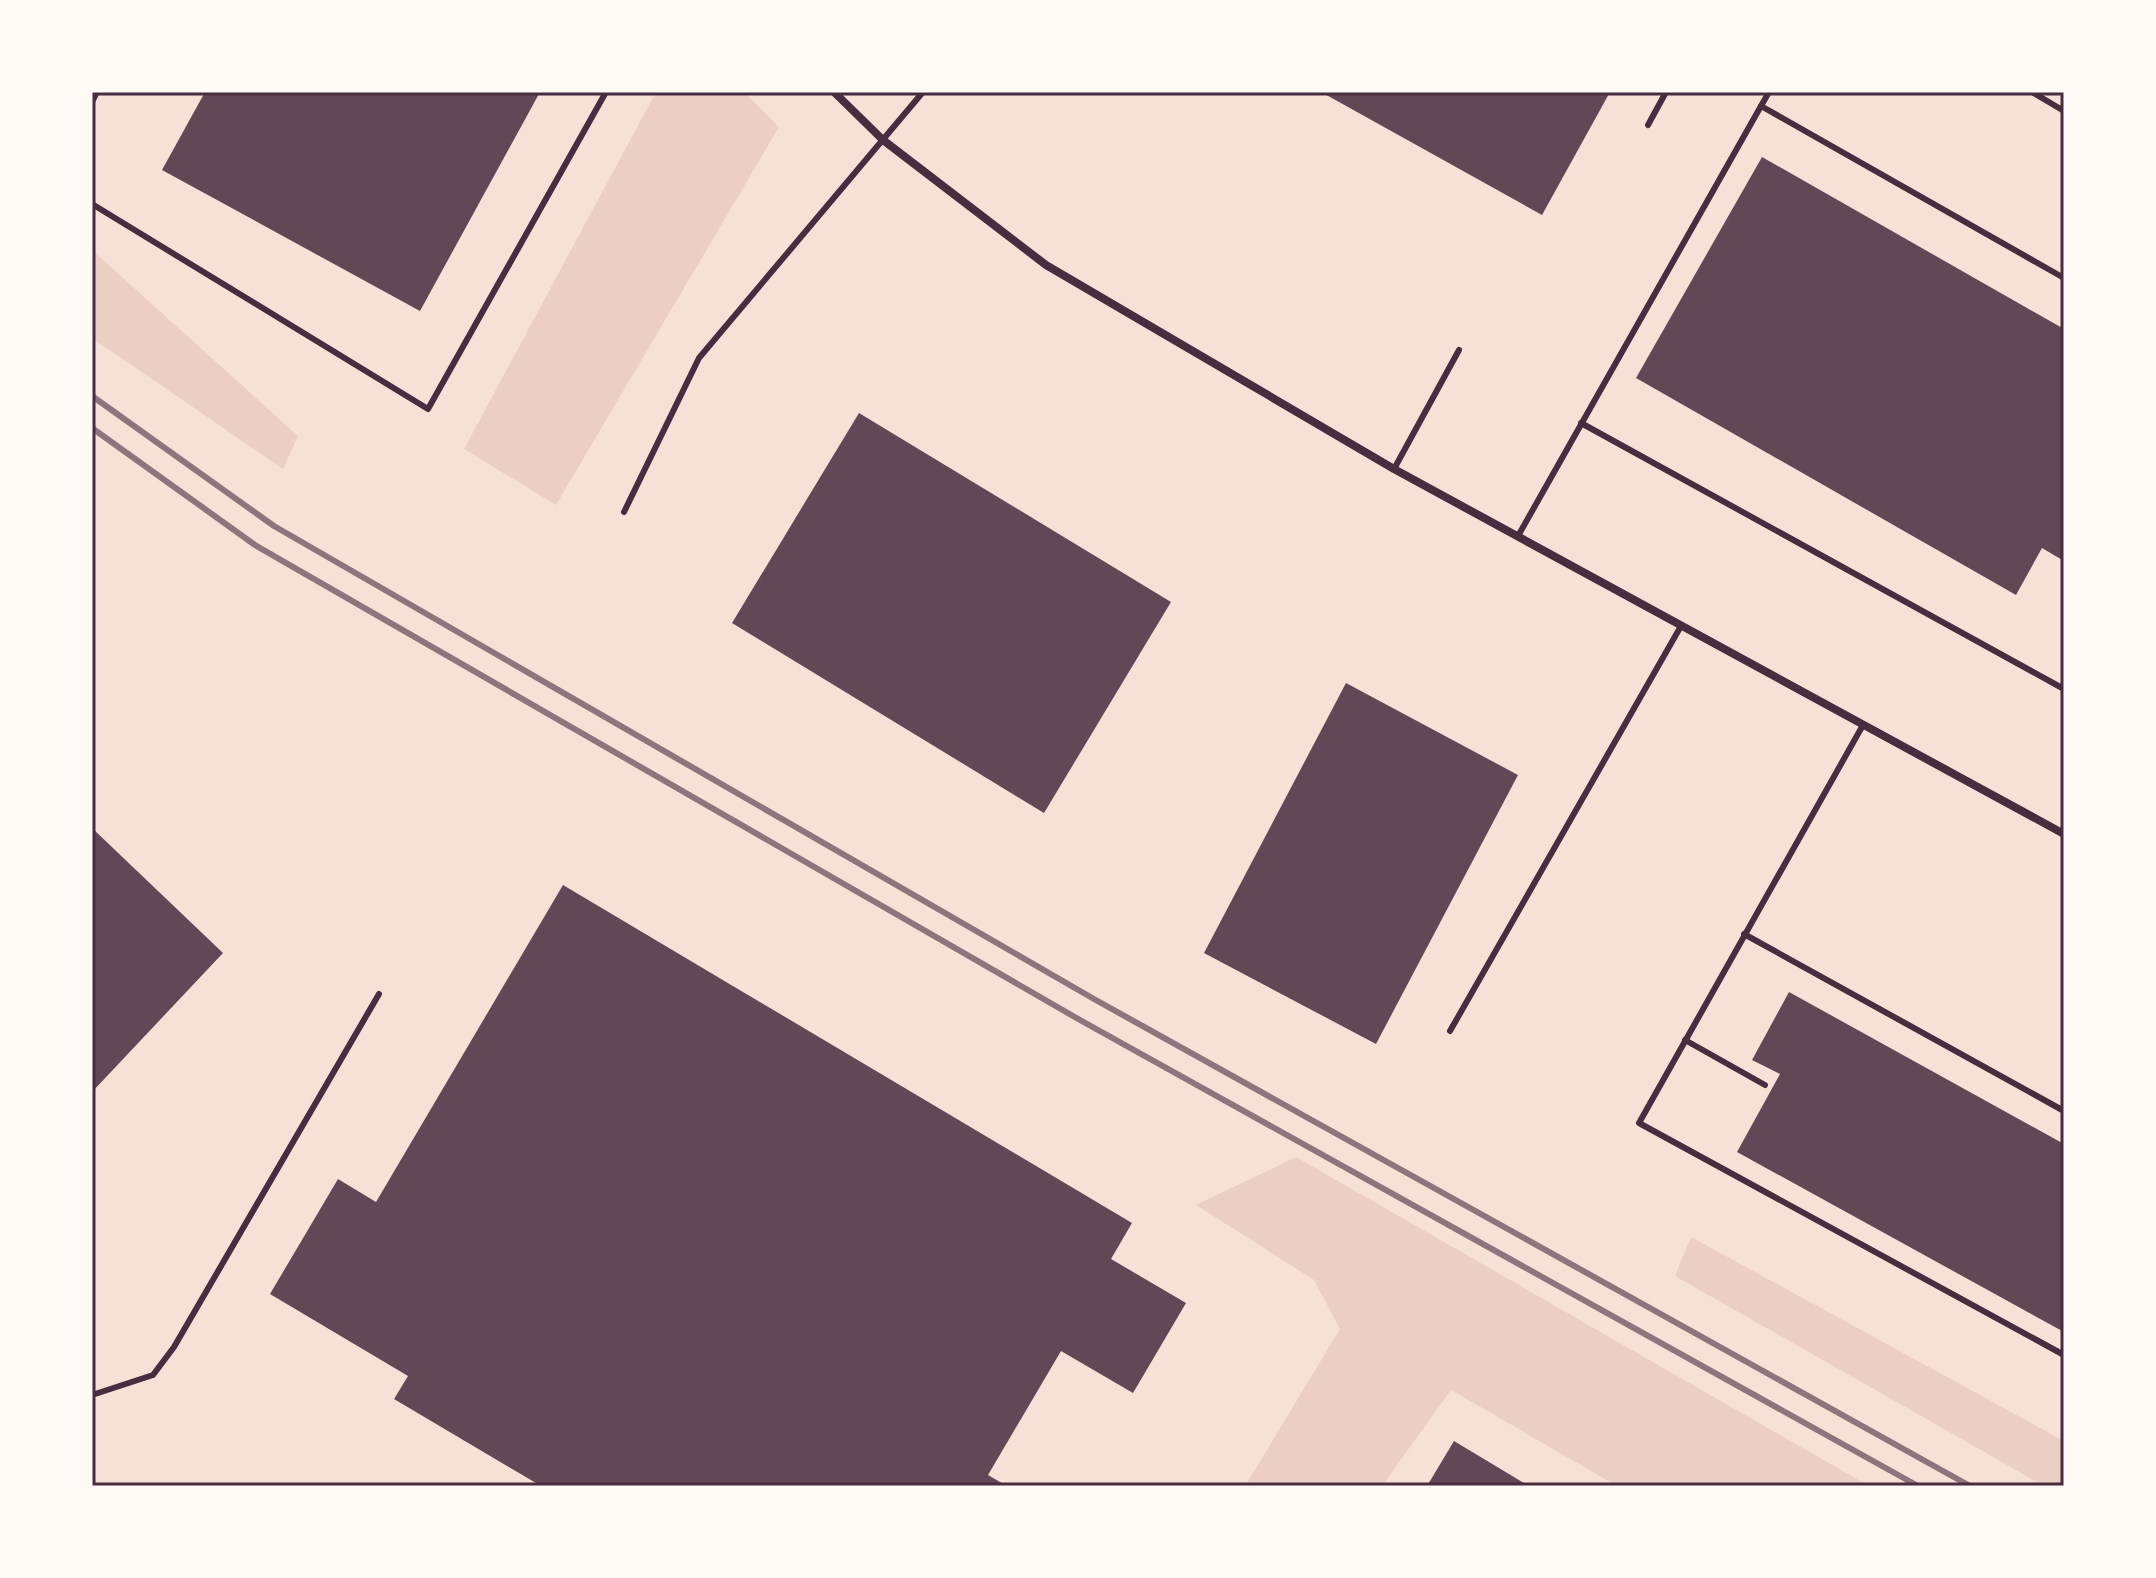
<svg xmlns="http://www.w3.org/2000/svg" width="2156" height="1578" font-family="Figtree,sans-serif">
	<rect width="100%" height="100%" fill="#f7e1d7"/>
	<g fill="#ebcfc5">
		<path d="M656,92h88l35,35 -223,378 -92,-56z"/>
		<path d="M92,250l206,186 -15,33 -191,-131z"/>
		<path d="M1296,1157l573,329h-252l-166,-96 -69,96h-137l95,-157 -26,-49 -118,-75z"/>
		<path d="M1691,1237l373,204v45h-20l-369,-210z"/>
	</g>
	<g fill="#644757">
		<path d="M205,92h335l-120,219 -258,-141z"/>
		<path d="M1321,92h289l-68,123z"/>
		<path d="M1762,157l302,172v232l-22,-13 -26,47 -380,-217z"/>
		<path d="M859,413l312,189 -127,211 -312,-190z"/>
		<path d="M1346,683l172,92 -142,269 -172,-91z"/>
		<path d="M92,828l131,125 -131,139z"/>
		<path d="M563,885l569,338 -21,36 75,44 -53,90 -72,-42 -73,124 19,11h-466l-147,-87 14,-23 -138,-82 68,-115 38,23z"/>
		<path d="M1789,992l275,152v188l-327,-180 43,-78 -28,-14z"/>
		<path d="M1454,1441l75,45h-102z"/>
	</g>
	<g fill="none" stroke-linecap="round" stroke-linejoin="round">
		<g stroke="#4a2c40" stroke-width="6">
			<path d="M2032,92l32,19"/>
			<path d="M92,102l5,-10"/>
			<path d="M1761,106l8,-14"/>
			<path d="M1648,125l18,-33"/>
			<path d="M92,204l336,205 178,-317"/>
			<path d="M1581,423l483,266"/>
			<path d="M1394,469l65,-119"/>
			<path d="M624,512l75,-154 224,-266"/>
			<path d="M1518,536l243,-430 303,172"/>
			<path d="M1863,725l-224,398 425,232"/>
			<path d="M1744,934l320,177"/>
			<path d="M1450,1031l231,-405"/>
			<path d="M1685,1040l80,45"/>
			<path d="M92,1395l61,-20 21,-28 205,-353"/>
		</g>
		<path stroke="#4a2c40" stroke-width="8" d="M834,92l49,48 163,125 348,204 670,365"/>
		<g stroke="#8f747c" stroke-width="6">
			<path d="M92,396l182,130 820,473 876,487"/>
			<path d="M92,428l163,117 825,475 838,466"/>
		</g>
	</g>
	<rect width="2156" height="1578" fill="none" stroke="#fffaf5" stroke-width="188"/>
	<rect x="94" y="94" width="1968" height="1390" fill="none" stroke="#4a2c40" stroke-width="3"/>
</svg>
